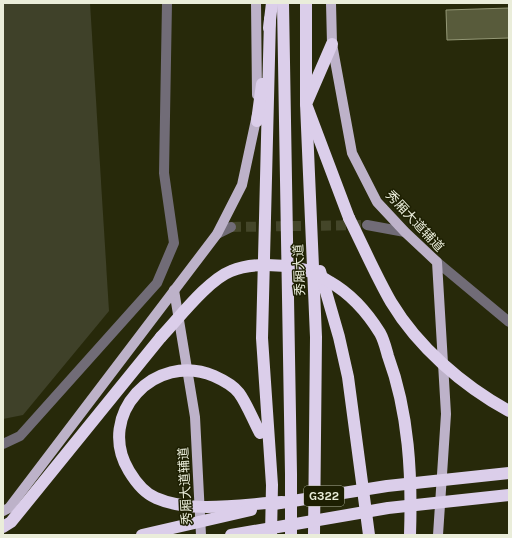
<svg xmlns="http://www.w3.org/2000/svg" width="512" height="538" font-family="Karla,'Noto Sans SC',sans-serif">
	<rect width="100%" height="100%" fill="#27290a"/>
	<path fill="#3f4129" d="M3,3h87l19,308 -86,104 -20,4z"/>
	<path fill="#585b3b" stroke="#949876" d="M509,8v30l-62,2 -1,-30z"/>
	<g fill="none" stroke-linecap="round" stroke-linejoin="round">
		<path stroke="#444629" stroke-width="10" stroke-dasharray="10 5" stroke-linecap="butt" d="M231,227l136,-2"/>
		<g stroke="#716c77" stroke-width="10">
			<path d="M367,225l38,7"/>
			<path d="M217,234l14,-7"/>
			<path d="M437,262l72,60"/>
			<path d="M3,444l17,-8 137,-153 17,-40 -10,-70 3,-170"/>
		</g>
		<g stroke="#bdb2c9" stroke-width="10">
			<path d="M256,3l1,92"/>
			<path d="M331,3l1,41 20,109 25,49 28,30 32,30 9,152 -8,121"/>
			<path d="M174,290l21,127 6,118"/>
			<path d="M3,511l6,-3 208,-274 25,-49 15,-70"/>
		</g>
		<g stroke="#dbceea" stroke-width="12">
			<path d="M283,3l8,471v61"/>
			<path d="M306,3v101l10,233 -2,198"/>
			<path d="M270,19l-8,319 10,147 -1,50"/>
			<path d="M269,28l3,-25"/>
			<path d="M332,44l-26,60 43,114"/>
			<path d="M257,121l5,-37"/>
			<path d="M320,271l19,66 9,40 21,158"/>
			<path d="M3,527l8,-5 150,-185"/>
		</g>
		<g stroke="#dbceea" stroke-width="12">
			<path d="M349,218c14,28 27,58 42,84 27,45 72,84 118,109"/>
			<path d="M161,337c18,-19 47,-57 70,-66 19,-8 46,-7 66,-3 13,2 22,7 33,14 21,12 37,30 50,51 4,7 6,16 8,23 21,57 24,119 22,179"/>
			<path d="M260,433c-7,-13 -13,-29 -21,-40 -6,-8 -16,-13 -25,-17 -59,-25 -119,39 -85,95 6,10 15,22 27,27 36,16 87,6 126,4"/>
			<path d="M274,504l113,-18 122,-13"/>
			<path d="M142,535l109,-25"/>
			<path d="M231,535l157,-27 121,-13"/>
		</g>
	</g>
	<g text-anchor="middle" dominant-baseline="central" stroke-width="3" stroke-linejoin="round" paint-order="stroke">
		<rect fill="#1d1f02" stroke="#acaf99" stroke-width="1" x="304" y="486" width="40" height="20" rx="3"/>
		<g font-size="12" font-weight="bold" fill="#eaedda">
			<text x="324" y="496">G322</text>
		</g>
		<g font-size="13" fill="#eaedda" stroke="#1d1f02">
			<text transform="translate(415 221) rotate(47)">秀厢大道辅道</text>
			<text transform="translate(299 270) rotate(-92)">秀厢大道</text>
			<text transform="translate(185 486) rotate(-93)">秀厢大道辅道</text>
		</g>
	</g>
	<rect width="512" height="538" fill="none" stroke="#eaedda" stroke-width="8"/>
</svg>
